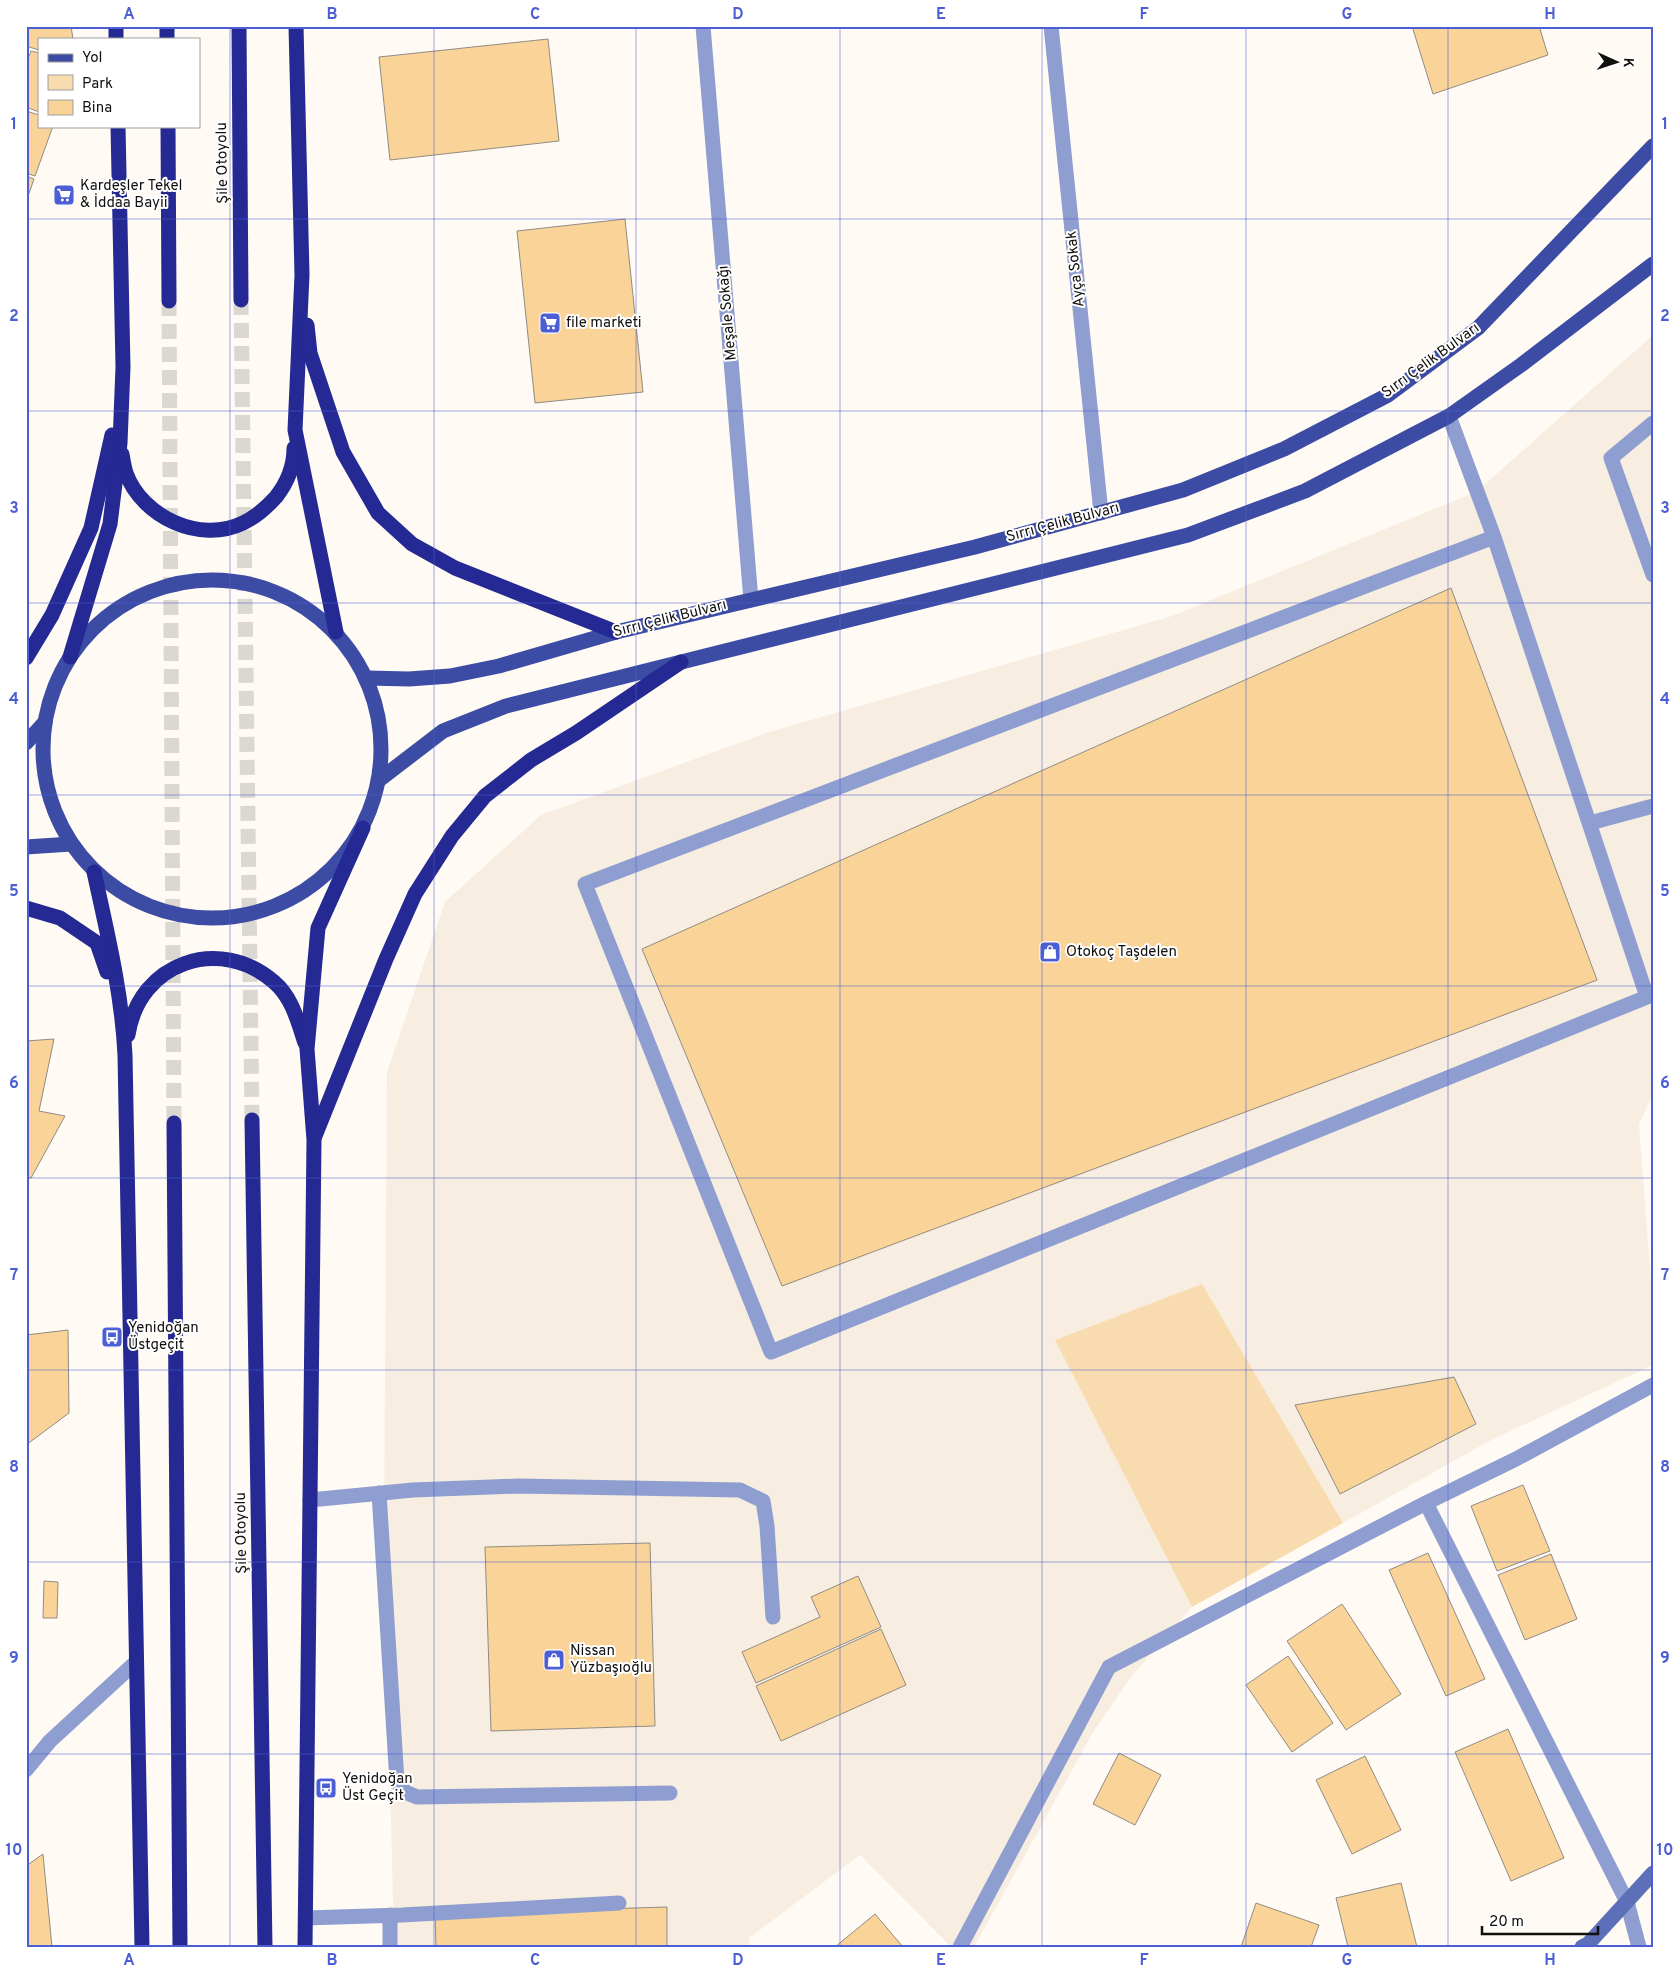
<svg xmlns="http://www.w3.org/2000/svg" width="1679" height="1973" font-family="Overpass,sans-serif">
	<rect width="100%" height="100%" fill="#fffaf3"/>
	<path fill="#f7eee1" d="M1653,335v759l-14,30 14,185v56l-160,74 -150,84 -141,-238 -147,55 137,267 -61,70 -39,57 -118,213h-23l-91,-92 -111,83 1,9h-356l-10,-421 3,-454 58,-170 96,-87 225,-82 406,-117 304,-124z"/>
	<path fill="#f8dbae" d="M1202,1284l141,239 -151,84 -137,-267z"/>
	<g fill="#f9d397" stroke="#908c85">
		<path d="M26,26h45l2,13h-34v11l-13,-4z"/>
		<path d="M1412,26h127l9,29 -115,39z"/>
		<path d="M548,39l11,102 -169,19 -11,-103z"/>
		<path d="M31,51l8,2v59l-13,-5v-43z"/>
		<path d="M26,111l13,4v11h14l-18,50 -9,-3z"/>
		<path d="M26,176l8,3 -8,23z"/>
		<path d="M625,219l18,173 -108,11 -18,-172z"/>
		<path d="M1451,588l146,392 -815,306 -140,-337z"/>
		<path d="M54,1039l-15,72 26,5 -34,62 -5,-1v-136z"/>
		<path d="M68,1330l1,83 -43,32v-110z"/>
		<path d="M1454,1377l22,47 -136,70 -45,-89z"/>
		<path d="M1523,1485l27,66 -53,20 -26,-65z"/>
		<path d="M650,1543l5,183 -164,5 -6,-184z"/>
		<path d="M1428,1553l57,126 -39,17 -57,-126z"/>
		<path d="M1551,1554l26,65 -52,21 -27,-65z"/>
		<path d="M858,1576l23,51 -125,56 -14,-31 78,-35 -9,-20z"/>
		<path d="M44,1581l14,1 -1,36h-14z"/>
		<path d="M1342,1604l59,90 -55,36 -59,-89z"/>
		<path d="M881,1629l25,56 -125,56 -25,-55z"/>
		<path d="M1288,1656l45,67 -41,29 -46,-67z"/>
		<path d="M1508,1729l56,129 -53,23 -56,-129z"/>
		<path d="M1119,1753l42,22 -26,50 -42,-21z"/>
		<path d="M1365,1756l36,74 -49,24 -36,-74z"/>
		<path d="M43,1854l9,93h-26v-81z"/>
		<path d="M1401,1883l16,64h-69l-12,-49z"/>
		<path d="M1256,1903l63,22 -8,22h-70z"/>
		<path d="M667,1907v40h-231l-1,-33z"/>
		<path d="M875,1914l28,33h-68z"/>
	</g>
	<g fill="none" stroke-linecap="round" stroke-linejoin="round">
		<g stroke="#dbd7d1" stroke-width="15" stroke-dasharray="15 8" stroke-linecap="butt">
			<path d="M241,300l11,820"/>
			<path d="M169,301l5,822"/>
		</g>
		<g stroke="#8f9ed0" stroke-width="15">
			<path d="M1449,416l45,121 153,460 -876,355 -186,-468 909,-347"/>
			<path d="M1653,423l-42,35 42,117"/>
			<path d="M1590,823l63,-17"/>
			<path d="M379,1493l18,289 8,10 12,5 253,-4"/>
			<path d="M310,1500l103,-10 105,-4 222,4 23,11 4,25 6,91"/>
			<path d="M306,1918l96,-3 217,-12"/>
			<path d="M390,1947v-32"/>
		</g>
		<g stroke="#8f9ed0" stroke-width="15">
			<path d="M703,26l48,574"/>
			<path d="M1051,26l50,487"/>
			<path d="M1426,1503l90,-44 137,-74"/>
			<path d="M26,1770l24,-29 86,-79"/>
			<path d="M960,1947l149,-280 317,-164 201,399 12,45"/>
		</g>
		<path stroke="#5d6fb8" stroke-width="15" d="M1582,1947l6,-3 65,-71"/>
		<g stroke="#3c4ca5" stroke-width="15">
			<circle cx="212" cy="749" r="169"/>
			<path d="M367,678l42,1 41,-3 49,-10 117,-34 359,-85 208,-57 101,-41 104,-54 90,-67 175,-182"/>
			<path d="M26,743l19,-21"/>
			<path d="M379,780l64,-49 63,-25 682,-171 117,-44 144,-75 72,-51 132,-101"/>
			<path d="M26,847l45,-3"/>
		</g>
		<g stroke="#242994" stroke-width="15">
			<path d="M116,26v13"/>
			<path d="M167,26v13"/>
			<path d="M239,26l2,274"/>
			<path d="M296,26l6,249 -7,155 41,202"/>
			<path d="M168,126l1,175"/>
			<path d="M307,325l3,28 33,99 35,61 34,31 43,24 161,64"/>
			<path d="M122,454c1,6 2,13 4,19 16,44 74,71 117,50 13,-6 23,-15 33,-26 11,-14 18,-31 18,-49"/>
			<path d="M70,657l40,-133 10,-81 3,-76 -5,-241"/>
			<path d="M26,658l26,-43 39,-87 21,-93"/>
			<path d="M94,872c13,60 28,121 31,183l17,892"/>
			<path d="M26,908l34,10 37,25 10,29"/>
			<path d="M128,1035c11,-73 92,-100 146,-53 18,15 24,40 31,61"/>
			<path d="M252,1120l13,827"/>
			<path d="M174,1123l6,824"/>
			<path d="M315,1136l71,-177 29,-65 37,-58 33,-40 46,-36 45,-27 105,-71"/>
			<path d="M305,1947l9,-807 -7,-91 11,-121 45,-100"/>
		</g>
	</g>
	<path fill="none" stroke="#4c5ed3" stroke-width="1" stroke-opacity="0.55" d="M230,26v1921M434,26v1921M636,26v1921M840,26v1921M1042,26v1921M1246,26v1921M1448,26v1921M26,219h1627M26,411h1627M26,603h1627M26,795h1627M26,986h1627M26,1178h1627M26,1370h1627M26,1562h1627M26,1754h1627"/>
	<defs>
		<g id="supermarket-square" transform="scale(1.125)"><rect x="-9" y="-9" width="18" height="18" rx="4" fill="#4c5ed3" stroke="#fff"/><path d="M-6-5.5h2.5l.6 2H6L4.5 2H-2.5L-4.4-4H-6ZM-1.5 3.2a1.3 1.3 0 1 0 .1 0ZM3 3.2a1.3 1.3 0 1 0 .1 0Z" fill="#fff"/></g>
		<g id="shop-square" transform="scale(1.125)"><rect x="-9" y="-9" width="18" height="18" rx="4" fill="#4c5ed3" stroke="#fff"/><path d="M-5-2.5h2.3a2.7 3.5 0 0 1 5.4 0H5L5.5 6h-11ZM-1.5-2.5h3a1.5 2.3 0 0 0-3 0Z" fill="#fff"/></g>
		<g id="bus-square" transform="scale(1.125)"><rect x="-9" y="-9" width="18" height="18" rx="4" fill="#4c5ed3" stroke="#fff"/><path d="M-5-6H5V4H4V6H2V4H-2V6H-4V4H-5ZM-3.5-4V0h7V-4ZM-3.5 1.2v1.5H-2V1.2ZM2 1.2v1.5H3.5V1.2Z" fill="#fff"/></g>
	</defs>
	<g fill-rule="evenodd">
		<use href="#supermarket-square" x="64" y="195"/>
		<use href="#supermarket-square" x="550" y="323"/>
		<use href="#shop-square" x="1050" y="952"/>
		<use href="#bus-square" x="112" y="1337"/>
		<use href="#shop-square" x="554" y="1660"/>
		<use href="#bus-square" x="326" y="1788"/>
	</g>
	<g text-anchor="middle" dominant-baseline="central" stroke-width="4" stroke-linejoin="round" paint-order="stroke">
		<g font-size="15" fill="#12100e" stroke="#fff">
			<text transform="translate(223 163) rotate(-91)">Şile Otoyolu</text>
			<text transform="translate(1076 269) rotate(-96)">Ayça Sokak</text>
			<text transform="translate(728 313) rotate(-95)">Meşale Sokağı</text>
			<text transform="translate(1431 361) rotate(-36)">Sırrı Çelik Bulvarı</text>
			<text transform="translate(1063 523) rotate(-15)">Sırrı Çelik Bulvarı</text>
			<text transform="translate(670 619) rotate(-14)">Sırrı Çelik Bulvarı</text>
			<text transform="translate(242 1533) rotate(-91)">Şile Otoyolu</text>
		</g>
		<g font-size="15" fill="#12100e" stroke="#fff" text-anchor="start">
			<text x="80" y="186">Kardeşler Tekel<tspan x="80" dy="17">&amp; İddaa Bayii</tspan></text>
			<text x="566" y="323">file marketi</text>
			<text x="1066" y="952">Otokoç Taşdelen</text>
			<text x="128" y="1328">Yenidoğan<tspan x="128" dy="17">Üstgeçit</tspan></text>
			<text x="570" y="1651">Nissan<tspan x="570" dy="17">Yüzbaşıoğlu</tspan></text>
			<text x="342" y="1779">Yenidoğan<tspan x="342" dy="17">Üst Geçit</tspan></text>
		</g>
	</g>
	<rect width="1679" height="1973" fill="none" stroke="#ffffff" stroke-width="55"/>
	<rect x="38" y="38" width="162" height="90" fill="#ffffff" stroke="#a09f9f"/>
	<rect x="48" y="54" width="25" height="8" fill="#3c4ca5" stroke="#a09f9f"/>
	<text x="82" y="62" font-size="15" fill="#12100e">Yol</text>
	<rect x="48" y="75" width="25" height="15" fill="#f8dbae" stroke="#a09f9f"/>
	<text x="82" y="88" font-size="15" fill="#12100e">Park</text>
	<rect x="48" y="100" width="25" height="15" fill="#f9d397" stroke="#a09f9f"/>
	<text x="82" y="112" font-size="15" fill="#12100e">Bina</text>
	<g transform="translate(1616 62) rotate(93)" stroke="#ffffff" stroke-width="4" paint-order="stroke">
	<path d="M0-4L9 19L0 12L-9 19Z" fill="#12100e"/>
	<text y="-8" font-size="14" font-weight="bold" text-anchor="middle" fill="#12100e">K</text>
	</g>
	<path d="M1482 1926v8h116v-8" fill="none" stroke="#12100e" stroke-width="2.5"/>
	<text x="1489" y="1926" font-size="15" fill="#12100e" stroke="#ffffff" stroke-width="4" paint-order="stroke">20 m</text>
	<rect x="28" y="28" width="1624" height="1918" fill="none" stroke="#4c5ed3" stroke-width="2"/>
	<g font-size="16" text-anchor="middle" font-weight="bold" fill="#4c5ed3">
		<text x="129" y="19">A</text>
		<text x="332" y="19">B</text>
		<text x="535" y="19">C</text>
		<text x="738" y="19">D</text>
		<text x="941" y="19">E</text>
		<text x="1144" y="19">F</text>
		<text x="1347" y="19">G</text>
		<text x="1550" y="19">H</text>
		<text x="14" y="129">1</text>
		<text x="1665" y="129">1</text>
		<text x="14" y="321">2</text>
		<text x="1665" y="321">2</text>
		<text x="14" y="513">3</text>
		<text x="1665" y="513">3</text>
		<text x="14" y="704">4</text>
		<text x="1665" y="704">4</text>
		<text x="14" y="896">5</text>
		<text x="1665" y="896">5</text>
		<text x="14" y="1088">6</text>
		<text x="1665" y="1088">6</text>
		<text x="14" y="1280">7</text>
		<text x="1665" y="1280">7</text>
		<text x="14" y="1472">8</text>
		<text x="1665" y="1472">8</text>
		<text x="14" y="1663">9</text>
		<text x="1665" y="1663">9</text>
		<text x="14" y="1855">10</text>
		<text x="1665" y="1855">10</text>
		<text x="129" y="1965">A</text>
		<text x="332" y="1965">B</text>
		<text x="535" y="1965">C</text>
		<text x="738" y="1965">D</text>
		<text x="941" y="1965">E</text>
		<text x="1144" y="1965">F</text>
		<text x="1347" y="1965">G</text>
		<text x="1550" y="1965">H</text>
	</g>
</svg>
